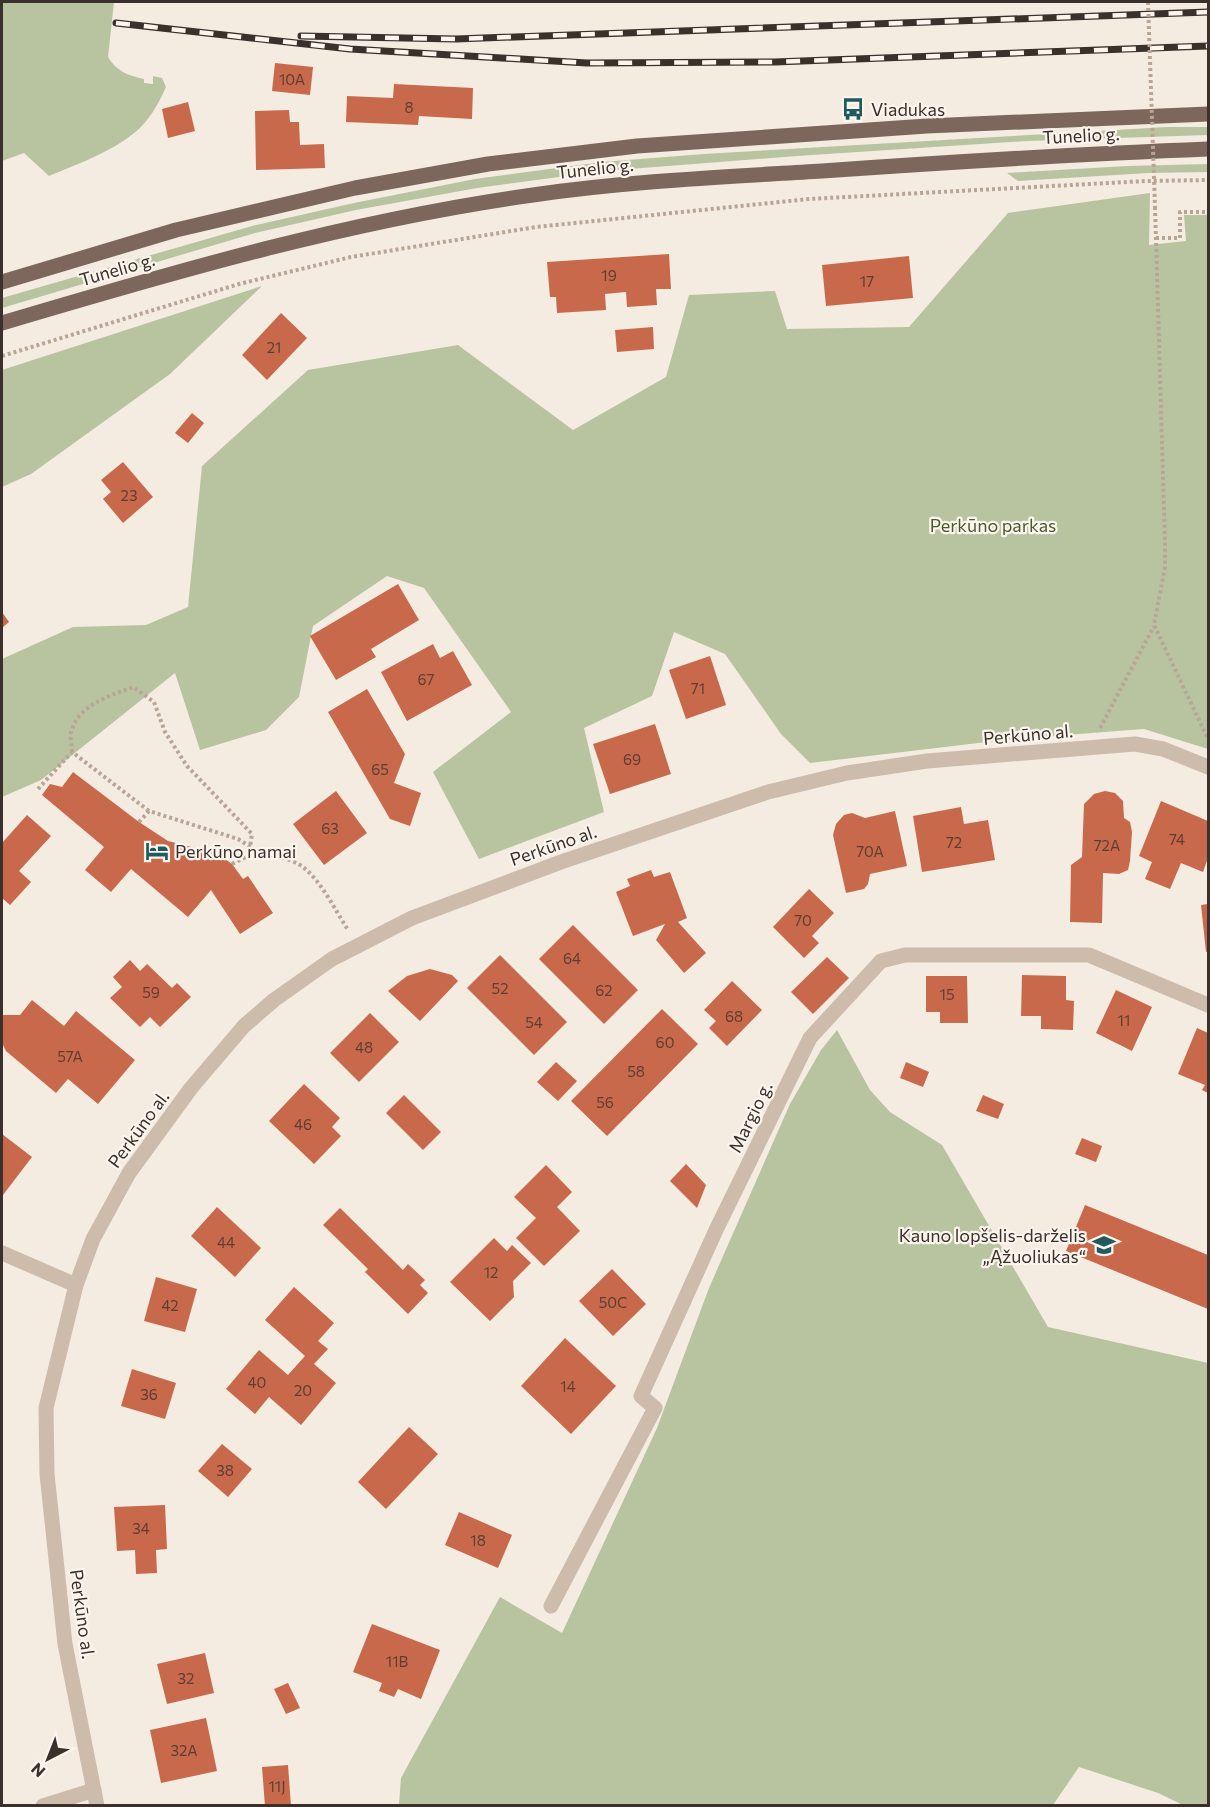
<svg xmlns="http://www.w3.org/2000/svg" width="1210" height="1807" font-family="Commissioner,sans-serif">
	<rect width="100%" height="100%" fill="#f4ebe1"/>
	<g fill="#b8c4a0">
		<path d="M2,2h112l-6,55c8,14 21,19 36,22v4l9,1v-8l9,2 4,9c-5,11 -11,23 -19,33 -21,27 -67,43 -98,56l-25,-23 -22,8z"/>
		<path d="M1167,127h41v8l-181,6 -230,15 -193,15 -127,17 -121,22 -101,23 -253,75v-10l250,-72 102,-23 121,-24 127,-17 102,-8z"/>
		<path d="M1208,164v8l-60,1 -130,8 -11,-8 120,-7z"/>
		<path d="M1150,193l-1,52 37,-4 -2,-26h24v534l-64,-20 -132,10 -202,24 -29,-29 -56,-80 -51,-22 -22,64 -68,32 20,84 -125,47 -46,-87 78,-60 -87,-124 -37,-12 -74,50 -14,71 -33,33 -66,20 -25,-77 -134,107 -39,17v-138l71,-32 73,-2 42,-18 14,-141 106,-96 150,-25 115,85 93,-53 23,-82 86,-4 12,38 122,-2 99,-114z"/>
		<path d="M262,286l-92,88 -139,100 -29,13v-117z"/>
		<path d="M837,1030l33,60 20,22 52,33 106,182 160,36v442h-25l-25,-12 -79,-26 -26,38h-654l2,-27 99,-181 62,36 95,-205 52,-140 81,-184 31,-54z"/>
	</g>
	<g fill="#c8694b">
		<path d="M275,63l38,4 -3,28 -38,-4z"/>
		<path d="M394,84l79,4 -1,31 -53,-3 -1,9 -72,-3 1,-26 46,2z"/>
		<path d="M188,102l7,29 -27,7 -6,-29z"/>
		<path d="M289,110l1,12h9l1,23 24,-1 1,24 -69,2 -1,-59z"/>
		<path d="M669,254l2,35h-15l1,16 -30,2 -1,-15 -21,2 1,16 -49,3 -1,-16h-6l-3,-35z"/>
		<path d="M909,256l4,42 -87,8 -4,-41z"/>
		<path d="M281,313l26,25 -40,42 -25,-25z"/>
		<path d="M653,327l1,22 -37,3 -2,-22z"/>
		<path d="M192,413l12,10 -16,20 -13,-10z"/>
		<path d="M123,462l30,35 -30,26 -20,-24 8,-7 -10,-12z"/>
		<path d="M398,584l21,36 -48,29 5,8 -40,23 -26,-44z"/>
		<path d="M2,612l7,10 -7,6z"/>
		<path d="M433,644l7,14 13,-7 19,34 -65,36 -26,-49z"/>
		<path d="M710,656l16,49 -40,14 -17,-49z"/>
		<path d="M367,689l38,65 -11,29 27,10 -11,33 -20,-7 -62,-107z"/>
		<path d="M655,724l16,50 -61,20 -17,-50z"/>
		<path d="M73,772l66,50 29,19 50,13 14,10 11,15 5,-3 25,37 -33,21 -29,-44 -23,27 -57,-48 -20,23 -26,-22 19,-23 -62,-52 8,-11 12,3z"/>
		<path d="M336,791l31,42 -43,32 -31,-41z"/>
		<path d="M1105,791l10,2 8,8 1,17 6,4 2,10 -2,29 -2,9 -9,4 -16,-1 -1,50 -32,-1 1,-57 11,-8 2,-53 10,-10z"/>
		<path d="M1161,801l47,20v37l-5,14 -22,-9 -11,26 -25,-10 7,-17 -13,-6z"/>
		<path d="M961,807l3,17 24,-4 7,40 -73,12 -9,-56z"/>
		<path d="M895,811l12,55 -37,8 -2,10 -4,5 -18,4 -13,-58 3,-11 8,-9 8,-2 13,5z"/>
		<path d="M27,815l24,21 -32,35 12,11 -21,23 -8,-7v-55z"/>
		<path d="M651,870l3,7 16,-5 17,46 -9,4 28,31 -22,20 -28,-33 9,-16 -32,12 -17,-44 14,-6 -3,-7z"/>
		<path d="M809,889l25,24 -22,23 7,7 -15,15 -31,-31z"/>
		<path d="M1208,904v47l-2,1 -5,-47z"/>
		<path d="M573,925l65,65 -34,34 -65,-65z"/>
		<path d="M500,955l67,67 -33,33 -67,-67z"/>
		<path d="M827,957l22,21 -36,36 -22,-22z"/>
		<path d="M130,960l10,11 7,-7 25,24 5,-5 14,14 -31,30 -10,-10 -10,10 -30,-29 12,-11 -9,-10z"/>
		<path d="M430,969l22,6 6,6 -38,40 -32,-30 19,-15z"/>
		<path d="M1022,975l44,1v24l8,1 -1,29 -32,-1v-13h-20z"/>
		<path d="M926,976h41l1,47h-28v-11h-14z"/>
		<path d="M732,981l30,29 -35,36 -18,-18 7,-7 -12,-11z"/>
		<path d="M1116,990l36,17 -20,44 -36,-18z"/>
		<path d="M32,1000l32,26 12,-15 59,49 -37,44 -30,-25 -12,14 -50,-42 -4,-8v-28h18z"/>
		<path d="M662,1009l36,35 -91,92 -36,-35z"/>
		<path d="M370,1013l29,29 -40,40 -29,-29z"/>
		<path d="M1197,1028l11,5v60l-6,-3 3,-5 -27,-11z"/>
		<path d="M556,1062l21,19 -19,20 -21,-19z"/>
		<path d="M906,1062l23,10 -6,15 -23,-9z"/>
		<path d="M304,1084l36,34 -8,9 9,9 -27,28 -45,-43z"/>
		<path d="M404,1095l37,37 -18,18 -37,-37z"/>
		<path d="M983,1095l21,9 -6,15 -22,-8z"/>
		<path d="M2,1134l30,23 -29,38 -1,-1z"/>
		<path d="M1082,1138l20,8 -6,16 -21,-8z"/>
		<path d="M686,1164l20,21 -9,23 -27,-27z"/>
		<path d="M546,1165l26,27 -15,15 23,24 -36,35 -28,-28 20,-20 -22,-21z"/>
		<path d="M1085,1205l123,50v54l-142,-58z"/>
		<path d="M217,1207l44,41 -26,29 -44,-41z"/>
		<path d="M340,1208l63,62 5,-6 17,16 -5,5 8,8 -20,21 -43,-42 3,-3 -45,-44z"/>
		<path d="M494,1238l13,13 5,-6 19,18 -18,18 1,16 -24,24 -40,-39z"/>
		<path d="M612,1269l34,35 -33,32 -34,-35z"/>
		<path d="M156,1277l41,12 -12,43 -41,-11z"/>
		<path d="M294,1287l40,36 -16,18 10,8 -14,15 22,19 -35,42 -32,-28 -14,17 -29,-25 33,-39 29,25 17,-19 -40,-36z"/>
		<path d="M565,1338l51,48 -45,48 -50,-48z"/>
		<path d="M132,1369l44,14 -11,36 -44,-13z"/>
		<path d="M409,1427l29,27 -52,55 -28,-27z"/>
		<path d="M222,1444l30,25 -24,28 -30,-26z"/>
		<path d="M165,1505l2,44 -11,1 1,23 -21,1 -1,-24 -18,1 -3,-44z"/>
		<path d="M459,1512l53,23 -14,33 -53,-23z"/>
		<path d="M372,1624l68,26 -19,49 -23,-10 -4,8 -15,-6 3,-8 -29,-11z"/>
		<path d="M205,1653l9,40 -47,11 -10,-40z"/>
		<path d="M288,1683l12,25 -14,6 -12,-25z"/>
		<path d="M206,1718l11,53 -56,12 -11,-53z"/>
		<path d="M288,1765l3,41h-26l-3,-39z"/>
	</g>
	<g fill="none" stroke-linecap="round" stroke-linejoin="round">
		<g stroke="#b9a596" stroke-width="4" stroke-dasharray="3 3" stroke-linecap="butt">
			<path d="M1155,207l10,335v25l-11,58 54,114"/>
			<path d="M1156,238h24v-26h28"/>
			<path d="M2,356l237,-72 112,-27 185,-30 273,-28 337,-18 62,-1"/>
			<path d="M1100,728l54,-102"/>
			<path d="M72,752c0,-7 -3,-17 0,-23 8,-25 40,-34 61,-42l21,15 11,30 22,34 65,68 -2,13"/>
			<path d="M38,789l34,-37 77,59"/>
			<path d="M139,822l10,-11 89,28 14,9"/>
			<path d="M232,864l26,-13c14,4 32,7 45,16 19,15 32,43 45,63"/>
		</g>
		<g stroke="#cdbbac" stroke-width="15">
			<path d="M2,1253l74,32"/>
			<path d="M551,1606l104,-198 -14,-12 75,-166 94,-192 71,-77 24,-6h184l119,50"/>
			<path d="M43,1806l51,-16"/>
			<path d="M97,1806l-32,-162 -18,-170 -1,-66 30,-123 17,-46 36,-66 62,-85 53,-62 30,-26 58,-41 80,-41 149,-56 207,-70 79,-19 80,-12 208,-17 28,5 45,18"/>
		</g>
		<g stroke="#7d675c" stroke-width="15">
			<path d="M2,282l174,-52 179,-42 133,-24 149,-18 290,-20 281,-12"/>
			<path d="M2,323c175,-52 350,-103 531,-128 96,-14 192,-18 289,-24 129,-9 257,-17 386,-22"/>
		</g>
		<g stroke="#3b302b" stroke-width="7">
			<g id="rail">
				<path d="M116,23l234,26 237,14 188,-1 433,-16"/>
				<path d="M301,36l155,3 752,-27"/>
			</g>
		</g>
		<use href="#rail" stroke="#fbf5ee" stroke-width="4.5" stroke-dasharray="14" stroke-linecap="butt"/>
		<path stroke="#b9a596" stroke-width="4" stroke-dasharray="3 3" stroke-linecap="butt" d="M1148,2l7,205"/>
	</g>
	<defs>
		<g id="bus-bare" transform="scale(1.8)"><path d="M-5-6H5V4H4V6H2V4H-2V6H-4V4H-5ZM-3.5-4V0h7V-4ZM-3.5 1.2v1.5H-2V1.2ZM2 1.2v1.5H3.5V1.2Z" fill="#1f5a5e" stroke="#fbf5ee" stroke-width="2.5" paint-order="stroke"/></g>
		<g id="hotel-bare" transform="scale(1.8)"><path d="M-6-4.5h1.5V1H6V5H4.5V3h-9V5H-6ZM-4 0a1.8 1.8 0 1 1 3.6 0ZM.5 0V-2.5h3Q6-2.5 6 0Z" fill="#1f5a5e" stroke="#fbf5ee" stroke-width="2.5" paint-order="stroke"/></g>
		<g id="school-bare" transform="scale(1.8)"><path d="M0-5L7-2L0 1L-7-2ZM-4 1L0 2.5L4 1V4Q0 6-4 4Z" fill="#1f5a5e" stroke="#fbf5ee" stroke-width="2.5" paint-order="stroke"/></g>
	</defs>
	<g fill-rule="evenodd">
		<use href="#bus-bare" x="853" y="109"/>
		<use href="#hotel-bare" x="157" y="851"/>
		<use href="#school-bare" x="1104" y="1245"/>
	</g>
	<g text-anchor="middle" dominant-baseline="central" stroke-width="4.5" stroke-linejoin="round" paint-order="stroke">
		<g font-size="15" fill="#5e3e33">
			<text x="292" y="79">10A</text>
			<text x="409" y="107">8</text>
			<text x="609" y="275">19</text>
			<text x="867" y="281">17</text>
			<text x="274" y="347">21</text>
			<text x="129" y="495">23</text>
			<text x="426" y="679">67</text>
			<text x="698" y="688">71</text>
			<text x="632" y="759">69</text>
			<text x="380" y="769">65</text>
			<text x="330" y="828">63</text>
			<text x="1177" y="839">74</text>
			<text x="954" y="842">72</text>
			<text x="1107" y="845">72A</text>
			<text x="870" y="851">70A</text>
			<text x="803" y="920">70</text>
			<text x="572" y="958">64</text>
			<text x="500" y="988">52</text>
			<text x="604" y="990">62</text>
			<text x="151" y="992">59</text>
			<text x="947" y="994">15</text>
			<text x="734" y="1016">68</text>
			<text x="1124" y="1020">11</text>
			<text x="534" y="1022">54</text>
			<text x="665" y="1042">60</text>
			<text x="364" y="1047">48</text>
			<text x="70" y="1056">57A</text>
			<text x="636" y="1071">58</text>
			<text x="605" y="1102">56</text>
			<text x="303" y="1124">46</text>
			<text x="226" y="1242">44</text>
			<text x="491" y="1272">12</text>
			<text x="613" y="1302">50C</text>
			<text x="170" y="1305">42</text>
			<text x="257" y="1382">40</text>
			<text x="568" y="1386">14</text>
			<text x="303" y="1390">20</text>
			<text x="149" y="1394">36</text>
			<text x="225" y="1470">38</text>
			<text x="141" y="1528">34</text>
			<text x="478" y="1540">18</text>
			<text x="397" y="1661">11B</text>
			<text x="186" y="1678">32</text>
			<text x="184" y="1750">32A</text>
			<text x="277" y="1786">11J</text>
		</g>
		<g font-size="18" fill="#3b302b" stroke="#fbf5ee" text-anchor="start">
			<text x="871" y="109">Viadukas</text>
			<text x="175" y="851">Perkūno namai</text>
			<text x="1086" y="1235" text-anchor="end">Kauno lopšelis-darželis<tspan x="1086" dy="21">„Ąžuoliukas“</tspan></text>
		</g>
		<g font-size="18" fill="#3b302b" stroke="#fbf5ee">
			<text transform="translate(1081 135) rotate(-3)">Tunelio g.</text>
			<text transform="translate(595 168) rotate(-6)">Tunelio g.</text>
			<text transform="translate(117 269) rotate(-16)">Tunelio g.</text>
			<text transform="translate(1028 734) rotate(-5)">Perkūno al.</text>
			<text transform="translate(553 845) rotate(-19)">Perkūno al.</text>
			<text transform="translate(750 1117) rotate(-64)">Margio g.</text>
			<text transform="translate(138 1129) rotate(-54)">Perkūno al.</text>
			<text transform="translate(83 1614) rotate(82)">Perkūno al.</text>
		</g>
		<g font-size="18" fill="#4a5a2e" stroke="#fbf5ee">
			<text x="993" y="525">Perkūno parkas</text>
		</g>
	</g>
	<rect width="1210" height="1807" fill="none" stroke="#3b302b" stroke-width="6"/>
	<g transform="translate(48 1759) rotate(222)" stroke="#fbf5ee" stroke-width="4.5" paint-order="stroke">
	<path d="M0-4.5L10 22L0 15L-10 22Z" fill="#3b302b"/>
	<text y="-9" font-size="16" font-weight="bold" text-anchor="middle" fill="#3b302b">N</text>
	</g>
</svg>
